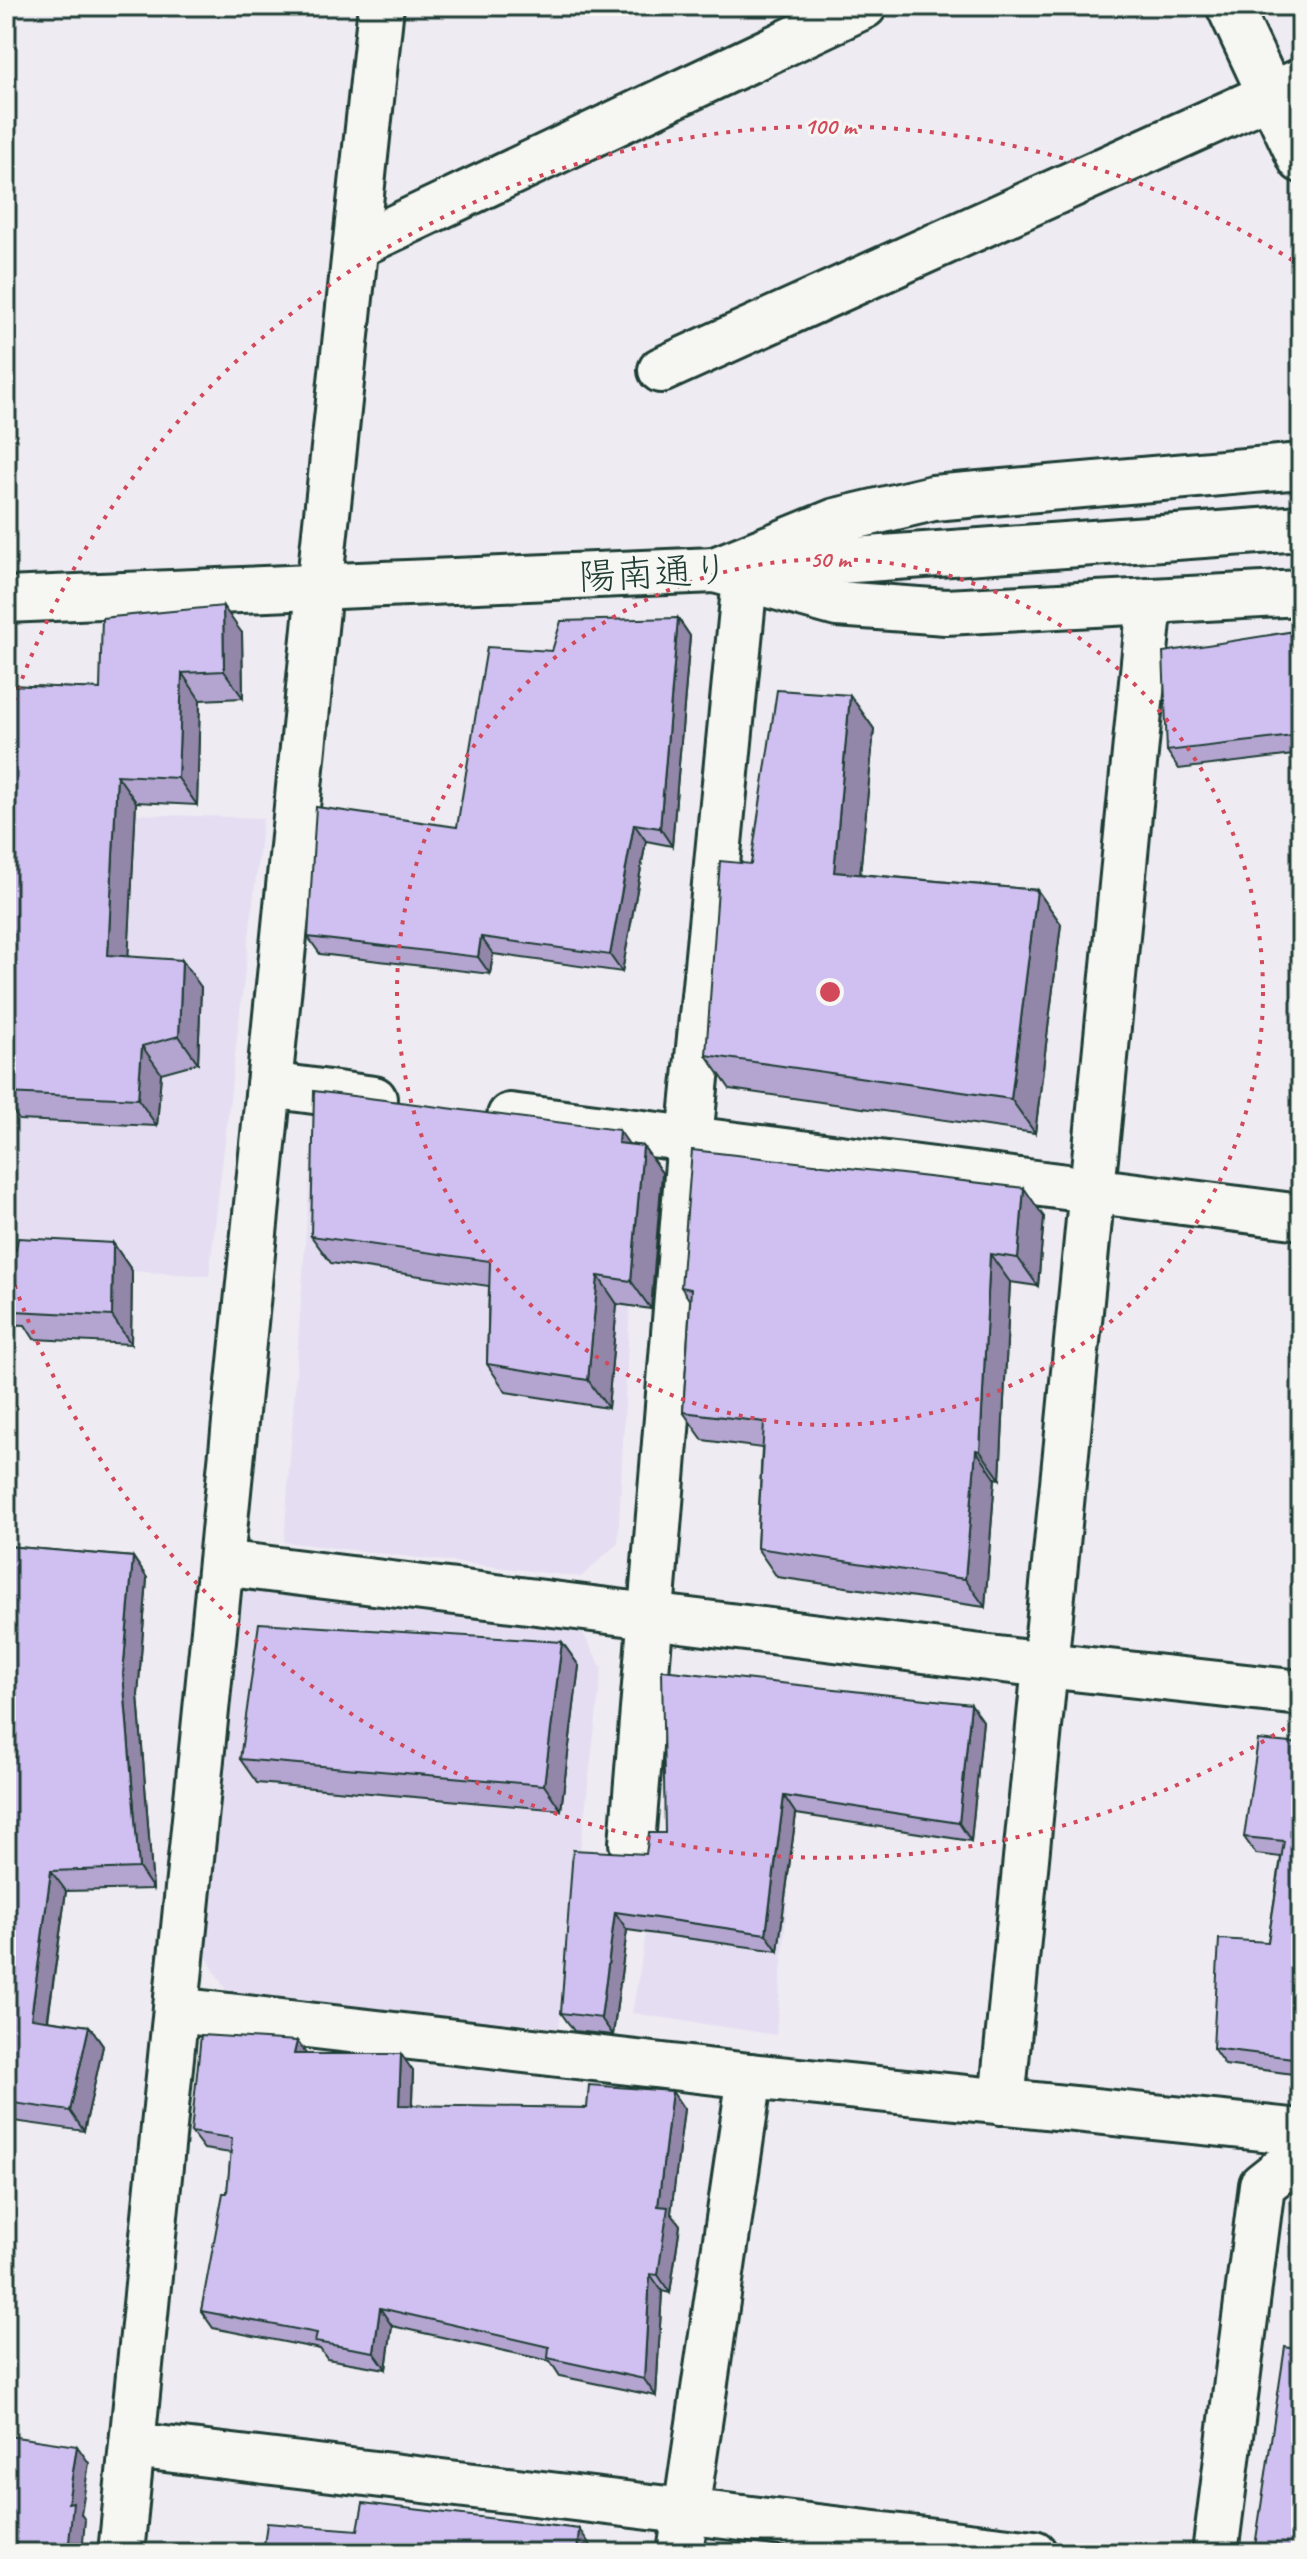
<svg xmlns="http://www.w3.org/2000/svg" width="1307" height="2559" font-family="Caveat,'Klee One',sans-serif">
	<rect width="100%" height="100%" fill="#eeebf2"/>
	<filter id="ink" filterUnits="userSpaceOnUse"><feTurbulence type="fractalNoise" baseFrequency=".0125" numOctaves="2"/><feDisplacementMap in="SourceGraphic" scale="16" xChannelSelector="R" yChannelSelector="G"/><feConvolveMatrix kernelMatrix="1 2 1 2 8 2 1 2 1" color-interpolation-filters="sRGB"/></filter>
	<g filter="url(#ink)">
		<g fill="#e5def2">
			<path d="M6,810l257,8 -54,458 -203,-13z"/>
			<path d="M315,1103l323,40 -20,400 -37,34 -297,-35z"/>
			<path d="M244,1588l335,38 23,42 -43,360 -332,-36 -22,-37z"/>
			<path d="M661,1850l130,6 -15,179 -144,-22z"/>
		</g>
		<g fill="none" stroke-linecap="round" stroke-linejoin="round">
			<g stroke="#1f3d34" stroke-width="50">
				<g id="minor">
					<path d="M1229,6l72,154"/>
					<path d="M356,246l508,-240"/>
					<path d="M661,370l640,-289"/>
					<path d="M1301,466l-368,32 -97,23 -121,49 122,34 109,8 355,-19"/>
					<path d="M269,1085l105,14"/>
					<path d="M510,1116l791,101"/>
					<path d="M221,1563l824,102 256,28"/>
					<path d="M632,1843l58,-704 55,-560"/>
					<path d="M176,2010l574,66 551,56"/>
					<path d="M1002,2102l148,-1501"/>
					<path d="M132,2445l902,108"/>
					<path d="M680,2553l70,-477"/>
					<path d="M1215,2553l47,-368 39,-31"/>
				</g>
			</g>
			<g stroke="#1f3d34" stroke-width="50">
				<g id="tertiary">
					<path d="M6,600l709,-30 586,-42"/>
					<path d="M121,2553l198,-1964 62,-583"/>
				</g>
			</g>
			<use href="#minor" stroke="#f6f6f2" stroke-width="44"/>
			<use href="#tertiary" stroke="#f6f6f2" stroke-width="44"/>
		</g>
		<g fill="#b3a5cf" stroke="#1f3d34" stroke-width="2">
			<path d="M678,618l12,18 -18,210 -26,-5 -24,131 -129,-18 -3,20 -170,-20 -12,-17 149,-110 95,-176z"/>
			<path d="M1301,630v124l-122,15 -12,-18z"/>
			<path d="M242,633l1,65 -43,2 -3,105 -61,-3 -8,155 73,30 -3,76 -37,10 -4,53 -138,-6 -13,-19v-76l5,-65h-5v-275l94,4z"/>
			<path d="M850,695l24,34 -14,145 177,16 24,34 -26,209 -305,-44 -24,-34 45,-191z"/>
			<path d="M629,1144l14,2 19,27 -11,136 -34,-5 -9,104 -102,-16 -19,-28 2,-78 -158,-23 -20,-27z"/>
			<path d="M1044,1217l-6,69 -28,-4 -10,197 -5,-1 -10,129 -208,-30 -20,-29 5,-100 -59,-8 -20,-28 7,-111 -9,-14z"/>
			<path d="M113,1243l19,28 -1,73 -97,-5 -9,-14 -19,-1v-75l10,1z"/>
			<path d="M6,1542v4l127,11 14,21 -9,117 15,194 -87,2 -18,129 41,6 14,20 -19,85 -78,-11z"/>
			<path d="M562,1642l17,24 -18,144 -304,-27 -17,-24z"/>
			<path d="M971,1704l12,17 -12,120 -175,-27 -18,137 -151,-21 -14,105 -39,-4 -13,-18 85,-159z"/>
			<path d="M1301,1744v331l-76,-10 -12,-17 55,-106 13,-85 -25,-3 -12,-17z"/>
			<path d="M297,2041l9,13 107,17 -1,35 272,3 -13,104 9,12 -10,68 -8,-2 -6,105 -96,-20 -10,-15 -158,-35 -6,43 -59,-10 -7,-10 -107,-21 -12,-17 26,-118 4,-40 -27,-4 -13,-17z"/>
		</g>
		<g fill="#9286a9" stroke="#1f3d34" stroke-width="2">
			<path d="M223,606l19,27 1,65 -19,-27z"/>
			<path d="M678,618l12,18 -18,210 -12,-18z"/>
			<path d="M182,673l18,27 -3,105 -19,-27z"/>
			<path d="M850,695l24,34 -17,177 -23,-34z"/>
			<path d="M117,775l19,27 -9,180 -19,-27z"/>
			<path d="M634,824l12,17 -24,131 -12,-17z"/>
			<path d="M1037,890l24,34 -26,209 -24,-34z"/>
			<path d="M481,937l12,17 -3,20 -12,-17z"/>
			<path d="M182,960l19,27 -3,76 -19,-27z"/>
			<path d="M142,1046l19,27 -4,53 -19,-27z"/>
			<path d="M619,1130l19,27 -20,-14z"/>
			<path d="M643,1146l19,27 -11,136 -20,-28z"/>
			<path d="M1024,1188l20,29 -6,69 -20,-28z"/>
			<path d="M113,1243l19,28 -1,73 -19,-28z"/>
			<path d="M990,1254l20,28 -10,197 -20,-28z"/>
			<path d="M598,1276l19,28 -9,104 -20,-28z"/>
			<path d="M976,1450l19,28 -10,129 -20,-28z"/>
			<path d="M133,1557l14,21 -9,117 15,194 -14,-21 -16,-194z"/>
			<path d="M562,1642l17,24 -18,144 -17,-25z"/>
			<path d="M971,1704l12,17 -12,120 -12,-18z"/>
			<path d="M784,1796l12,18 -18,137 -12,-17z"/>
			<path d="M51,1871l15,20 -21,147 -14,-20z"/>
			<path d="M615,1912l12,18 -14,105 -12,-17z"/>
			<path d="M89,2026l14,20 -19,85 -14,-20z"/>
			<path d="M297,2041l12,17 -15,-4z"/>
			<path d="M401,2054l12,17 -2,52 -12,-18z"/>
			<path d="M672,2091l12,18 -13,104 9,12 -10,68 -12,-18v-69z"/>
			<path d="M650,2274l12,17 -6,105 -12,-17z"/>
			<path d="M380,2308l12,18 -6,43 -12,-17z"/>
			<path d="M77,2446l12,17 -8,51 4,6 -3,33h-14v-50z"/>
			<path d="M579,2529l12,17v7h-14z"/>
		</g>
		<g fill="#d0c0f1" stroke="#1f3d34" stroke-width="2">
			<path d="M223,606l1,65 -42,2 -4,105 -61,-3 -9,180 74,5 -3,76 -37,10 -4,53 -132,-6v-68l7,-91h-7v-249l94,4 2,-71z"/>
			<path d="M678,618l-18,210 -26,-4 -24,131 -129,-18 -3,20 -170,-20 8,-130 141,20 30,-180 65,4 9,-30z"/>
			<path d="M1301,630v105l-134,16 -4,-99z"/>
			<path d="M777,690l73,5 -16,177 203,18 -26,209 -305,-44 14,-194 31,3z"/>
			<path d="M314,1091l305,39 -1,13 25,3 -12,135 -33,-5 -10,104 -101,-16 3,-103 -179,-25z"/>
			<path d="M692,1150l332,38 -6,70 -28,-4 -10,197 -4,-1 -11,129 -208,-31 7,-126 -81,-10 8,-123 -10,-2z"/>
			<path d="M18,1238l95,5 -1,73 -97,-5 1,-13 -10,-1v-48l10,1z"/>
			<path d="M6,1546l127,11 -10,117 16,194 -88,3 -20,147 58,8 -19,85 -64,-9z"/>
			<path d="M259,1623l303,19 -18,143 -304,-26z"/>
			<path d="M662,1670l309,34 -12,119 -175,-27 -18,138 -151,-22 -14,106 -40,-5 12,-163 73,4 3,-21h16z"/>
			<path d="M1258,1740l43,4v315l-88,-11 6,-109 49,3 16,-101 -40,-4z"/>
			<path d="M201,2035l96,6 -3,13h107l-2,51 188,3 2,-23 83,6 -14,115 10,1 -10,68 -8,-1 -6,105 -96,-21 1,-11 -169,-39 -6,44 -59,-10 2,-9 -116,-22 22,-118h4l5,-55 -41,-6z"/>
			<path d="M1285,2347l16,3v203h-47z"/>
			<path d="M9,2436l68,10 -9,57 5,-1 -5,51h-62v-69z"/>
			<path d="M363,2503l216,26 -2,24h-314l4,-30 91,7z"/>
		</g>
	</g>
	<g fill="none" stroke="#d1495b" stroke-width="4" stroke-dasharray="4 8">
		<circle cx="830" cy="992" r="433"/>
		<path d="M1295 1722A866 866 0 0 1 6 1260M6 724A866 866 0 0 1 1295 262"/>
	</g>
	<g text-anchor="middle" dominant-baseline="central" stroke-width="6" stroke-linejoin="round" paint-order="stroke">
		<g font-size="38" fill="#1f3d34" stroke="#f6f6f2">
			<text transform="translate(654 573) rotate(-3)">陽南通り</text>
		</g>
	</g>
	<circle cx="830" cy="992" r="12" fill="#d1495b" stroke="#f6f6f2" stroke-width="4"/>
	<g font-size="24" text-anchor="middle" font-weight="bold" fill="#d1495b" stroke="#f6f6f2" stroke-width="6" stroke-linejoin="round" paint-order="stroke">
		<text x="830" y="134">100 m</text>
		<text x="830" y="567">50 m</text>
	</g>
	<rect width="1307" height="2559" fill="none" stroke="#f6f6f2" stroke-width="32"/>
	<rect x="16" y="16" width="1275" height="2527" fill="none" stroke="#1f3d34" stroke-width="3" filter="url(#ink)"/>
</svg>
